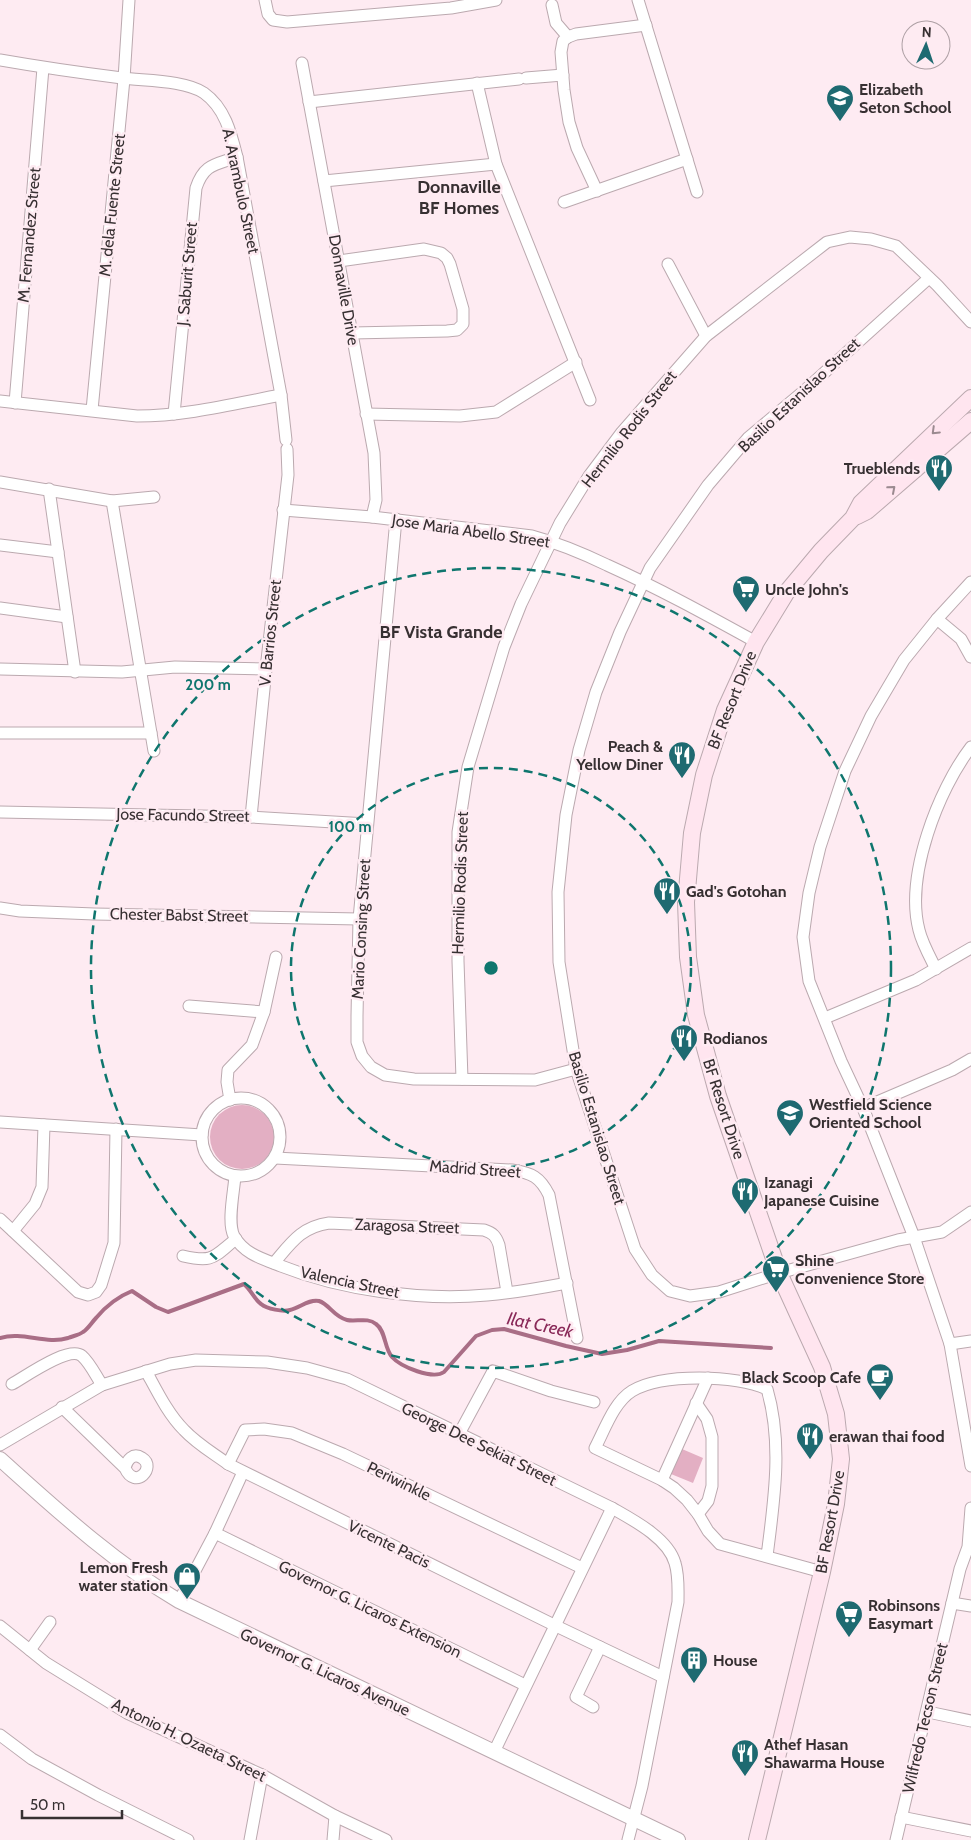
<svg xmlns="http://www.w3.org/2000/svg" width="971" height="1840" font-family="Cabin,sans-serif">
	<rect width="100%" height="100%" fill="#feebf2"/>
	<g fill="#e3afc3">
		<circle cx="242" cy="1137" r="32"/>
		<path d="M682,1449l21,9 -10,25 -22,-9z"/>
	</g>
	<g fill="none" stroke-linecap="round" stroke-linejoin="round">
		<path stroke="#a96e86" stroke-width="4" d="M0,1338c23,-7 46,7 68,0 5,-2 11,-3 15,-6 5,-3 9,-10 13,-14 10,-12 21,-21 36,-27l24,16 12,5 76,-28c7,6 11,16 17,20 6,5 22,8 29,6 10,-2 18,-11 29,-9 10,3 15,16 28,19 9,2 21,-3 29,4 10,7 8,24 16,33 9,10 41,23 52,15l32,-36 16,-6 12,-1 62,17 36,8 25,-4 32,-9 112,7"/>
		<g stroke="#bba9af" stroke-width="13">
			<g id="minor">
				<path d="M265,0l3,14 5,6 14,2 164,-14 45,-8"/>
				<path d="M638,0l59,192"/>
				<path d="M552,5l4,18 12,14"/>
				<path d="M0,60c40,7 81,13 122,18 23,3 63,2 82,15 21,15 27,40 33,64l44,238 5,45"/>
				<path d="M302,63l72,390 2,47 -4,17"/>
				<path d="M526,78l37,-3"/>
				<path d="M477,83l19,81 94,236"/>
				<path d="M309,102l210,-23"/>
				<path d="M324,181l172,-17"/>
				<path d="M597,191l-20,-43 -8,-26 -5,-32 -3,-38 2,-11 5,-4 8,-3 70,-9"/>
				<path d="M564,202l123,-43"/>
				<path d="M339,261l85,-12 17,4 6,5 3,6 13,45v15l-6,6 -10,1 -95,2"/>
				<path d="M668,264l38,72"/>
				<path d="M929,278l-125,113 -56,47 -40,47 -58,83 -30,64 -24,60 -17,58 -13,65 -8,77 1,70 17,107 59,180 17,26 18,16 20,5 29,-4 60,-19 119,-33 44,-8 29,-20"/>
				<path d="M0,401l137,15c48,0 96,-12 144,-21"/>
				<path d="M15,403l28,-335"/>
				<path d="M92,410l32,-331 5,-79"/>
				<path d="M174,414l22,-226c8,-24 19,-23 41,-31"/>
				<path d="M366,414l94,2 36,-4 80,-50"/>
				<path d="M0,482l112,19 42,-4"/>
				<path d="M49,489l26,183"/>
				<path d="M112,501l42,250"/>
				<path d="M283,510l89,7 160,19c26,7 50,17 75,29 51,23 100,50 149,77"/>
				<path d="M396,519l-37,400 -2,97v26l5,14 9,11 14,8 29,4 121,1 41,-11"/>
				<path d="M0,545l58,7"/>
				<path d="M971,582l-34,37 -33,41 -33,56 -26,55 -25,76 -11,46 -6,44 6,44 32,80 22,47 51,129 36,107 21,122"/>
				<path d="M0,608l67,9"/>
				<path d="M937,619l24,20 10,18"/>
				<path d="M0,669l122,3 53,-5 91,2"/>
				<path d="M0,733h151"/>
				<path d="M0,812l251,5 116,7"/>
				<path d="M251,817l15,-148 22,-194 -1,-26"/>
				<path d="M0,908l20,3 74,3 265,5"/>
				<path d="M936,969c-6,-12 -14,-26 -17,-39 -14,-54 19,-140 52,-183"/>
				<path d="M189,1006l75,6"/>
				<path d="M825,1018l91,-38 55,-32"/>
				<path d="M462,1079l-4,-118v-129l10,-65 36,-120 17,-43 39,-81 29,-47 33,-44 84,-96 121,-94 23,-5 21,2 25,7 41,39 34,37"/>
				<circle cx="241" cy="1137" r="39"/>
				<path d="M230,1100l-3,-18 1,-12 24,-25 12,-33 12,-55"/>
				<path d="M863,1108l89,-38 19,-11"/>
				<path d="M0,1122l202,13"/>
				<path d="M275,1158l237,12c20,3 28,7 37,25l28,143"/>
				<path d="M235,1176c-1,15 -8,47 -1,60 10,18 29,23 47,30 61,24 140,35 206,29 27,-2 53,-7 80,-12"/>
				<path d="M0,1219l78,73 10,3 8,-3 5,-7 13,-42 2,-114"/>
				<path d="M13,1231l22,-27 7,-17 2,-62"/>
				<path d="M183,1256c31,7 30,1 53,-17"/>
				<path d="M274,1263c17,-20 27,-36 55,-40l155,7c9,3 12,6 15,15l8,47"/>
				<path d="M950,1344l21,-3"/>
				<path d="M146,1371c11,20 22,43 38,59 13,14 29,23 44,34l326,161 109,52"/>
				<path d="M12,1384c13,-7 57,-39 70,-28 8,7 14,20 20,29"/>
				<path d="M696,1403l11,16 5,18v49l-4,15 -10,13"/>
				<path d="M62,1407l63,61c10,23 32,-1 17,-10 -9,-6 -15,2 -17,10"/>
				<path d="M459,1434l34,-63 58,20 43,11"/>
				<path d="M0,1445l102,-60 68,-21 26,-4 71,2 40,6 40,11 265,129c21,12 56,30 63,55 4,13 3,26 3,39l-36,184 -14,54"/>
				<path d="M228,1464l17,-34 19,-1 28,4 51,21 239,114"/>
				<path d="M662,1480l46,-102"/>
				<path d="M215,1533l310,152"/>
				<path d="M767,1556c7,-55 16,-113 0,-167 -30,-14 -105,-16 -135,2 -18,11 -27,38 -37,57l67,32 12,8 13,12 11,14 10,17 12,13 102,28"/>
				<path d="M179,1601l36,-68 28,-61"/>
				<path d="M952,1603l19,3"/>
				<path d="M0,1626l46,37 81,50 135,62 73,41 51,24"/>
				<path d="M30,1650l20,-28"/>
				<path d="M593,1707l-17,-10 24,-50"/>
				<path d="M928,1712l43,9"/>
				<path d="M0,1735l32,24 66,36 90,45"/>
				<path d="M494,1752l118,-244"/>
				<path d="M901,1817l70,14"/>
				<path d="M250,1840l12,-65"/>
				<path d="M333,1840l2,-24"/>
				<path d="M896,1840l64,-271 8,-22 3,-39"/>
			</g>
		</g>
		<g stroke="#bba9af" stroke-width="16">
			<path id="tertiary" d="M0,1459c57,51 113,103 179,142l499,239"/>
		</g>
		<g stroke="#bba9af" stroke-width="18">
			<g id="secondary">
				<path d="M857,516l10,-5 104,-90"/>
				<path d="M757,1840l65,-268 14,-68 5,-45 -5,-45 -14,-47 -43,-94 -61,-177 -22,-81 -8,-58 -2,-55 6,-69 12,-58 21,-65 31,-68 30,-49 35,-42 32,-33 8,-15 110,-105"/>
			</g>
		</g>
		<use href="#minor" stroke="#fff" stroke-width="11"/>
		<use href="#tertiary" stroke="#fff" stroke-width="14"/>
		<use href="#secondary" stroke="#ffe5ef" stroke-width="16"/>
	</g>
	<defs><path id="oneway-chevron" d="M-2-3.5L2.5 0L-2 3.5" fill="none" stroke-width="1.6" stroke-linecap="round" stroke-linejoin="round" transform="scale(1.25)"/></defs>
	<g stroke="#9b8a90">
		<use href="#oneway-chevron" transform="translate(935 431) rotate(136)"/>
		<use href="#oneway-chevron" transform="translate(892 489) rotate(-41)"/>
	</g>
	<g fill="none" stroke="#0f766e" stroke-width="2.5" stroke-dasharray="9 6">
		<circle cx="491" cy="968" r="200"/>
		<circle cx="491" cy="968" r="400"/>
	</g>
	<defs>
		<g id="school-pin" transform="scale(1.4375)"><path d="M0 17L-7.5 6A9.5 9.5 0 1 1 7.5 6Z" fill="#1e6a71" stroke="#feebf2"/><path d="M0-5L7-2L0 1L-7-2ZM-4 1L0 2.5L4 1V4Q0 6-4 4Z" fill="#fff"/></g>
		<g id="restaurant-pin" transform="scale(1.4375)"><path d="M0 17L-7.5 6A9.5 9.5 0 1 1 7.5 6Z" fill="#1e6a71" stroke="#feebf2"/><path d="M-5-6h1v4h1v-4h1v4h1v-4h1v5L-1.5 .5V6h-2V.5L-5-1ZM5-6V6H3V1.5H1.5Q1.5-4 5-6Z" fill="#fff"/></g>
		<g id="supermarket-pin" transform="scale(1.4375)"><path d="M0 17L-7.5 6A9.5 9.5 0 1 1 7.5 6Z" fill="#1e6a71" stroke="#feebf2"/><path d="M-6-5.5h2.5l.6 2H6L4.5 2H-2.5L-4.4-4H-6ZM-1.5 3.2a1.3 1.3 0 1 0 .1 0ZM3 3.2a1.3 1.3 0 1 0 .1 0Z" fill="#fff"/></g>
		<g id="cafe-pin" transform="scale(1.4375)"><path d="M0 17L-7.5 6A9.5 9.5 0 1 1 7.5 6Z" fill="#1e6a71" stroke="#feebf2"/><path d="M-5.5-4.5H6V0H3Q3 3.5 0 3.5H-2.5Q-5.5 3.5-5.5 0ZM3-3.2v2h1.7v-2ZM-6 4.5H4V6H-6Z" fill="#fff"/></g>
		<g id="shop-pin" transform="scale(1.4375)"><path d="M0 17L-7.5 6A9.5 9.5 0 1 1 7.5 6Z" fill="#1e6a71" stroke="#feebf2"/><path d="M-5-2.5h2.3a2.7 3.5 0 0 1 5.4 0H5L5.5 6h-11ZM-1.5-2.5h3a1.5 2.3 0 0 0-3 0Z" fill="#fff"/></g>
		<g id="building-pin" transform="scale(1.4375)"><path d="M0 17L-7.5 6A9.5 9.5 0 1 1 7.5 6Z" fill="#1e6a71" stroke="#feebf2"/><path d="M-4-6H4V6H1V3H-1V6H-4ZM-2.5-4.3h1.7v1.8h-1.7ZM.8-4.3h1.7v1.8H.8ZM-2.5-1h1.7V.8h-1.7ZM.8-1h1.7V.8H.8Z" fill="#fff"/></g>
	</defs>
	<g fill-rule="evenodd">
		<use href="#school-pin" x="840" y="98"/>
		<use href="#restaurant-pin" x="939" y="468"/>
		<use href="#supermarket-pin" x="746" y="589"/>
		<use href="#restaurant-pin" x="682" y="755"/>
		<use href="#restaurant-pin" x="667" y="891"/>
		<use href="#restaurant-pin" x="684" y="1038"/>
		<use href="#school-pin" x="790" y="1113"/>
		<use href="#restaurant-pin" x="745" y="1191"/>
		<use href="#supermarket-pin" x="776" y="1269"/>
		<use href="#cafe-pin" x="880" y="1377"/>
		<use href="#restaurant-pin" x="810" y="1436"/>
		<use href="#shop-pin" x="187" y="1576"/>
		<use href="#supermarket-pin" x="849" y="1614"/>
		<use href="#building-pin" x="694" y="1660"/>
		<use href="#restaurant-pin" x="745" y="1753"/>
	</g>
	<g text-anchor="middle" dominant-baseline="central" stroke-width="5" stroke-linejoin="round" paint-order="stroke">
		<g font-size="16" font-weight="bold" fill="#373032" stroke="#feebf2" text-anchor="start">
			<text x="859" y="89">Elizabeth<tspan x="859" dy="18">Seton School</tspan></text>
			<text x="920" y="468" text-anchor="end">Trueblends</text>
			<text x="765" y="589">Uncle John's</text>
			<text x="663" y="746" text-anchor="end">Peach &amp;<tspan x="663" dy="18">Yellow Diner</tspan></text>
			<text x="686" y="891">Gad's Gotohan</text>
			<text x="703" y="1038">Rodianos</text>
			<text x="809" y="1104">Westfield Science<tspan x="809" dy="18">Oriented School</tspan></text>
			<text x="764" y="1182">Izanagi<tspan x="764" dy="18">Japanese Cuisine</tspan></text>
			<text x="795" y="1260">Shine<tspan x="795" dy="18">Convenience Store</tspan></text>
			<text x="861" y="1377" text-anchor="end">Black Scoop Cafe</text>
			<text x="829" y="1436">erawan thai food</text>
			<text x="168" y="1567" text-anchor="end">Lemon Fresh<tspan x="168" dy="18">water station</tspan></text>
			<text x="868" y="1605">Robinsons<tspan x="868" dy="18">Easymart</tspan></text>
			<text x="713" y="1660">House</text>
			<text x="764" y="1744">Athef Hasan<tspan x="764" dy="18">Shawarma House</tspan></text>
		</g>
		<g font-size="16" fill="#373032" stroke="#feebf2">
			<text transform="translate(241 191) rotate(78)">A. Arambulo Street</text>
			<text transform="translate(112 205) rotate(-84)">M. dela Fuente Street</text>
			<text transform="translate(29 235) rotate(-85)">M. Fernandez Street</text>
			<text transform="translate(187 274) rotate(-85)">J. Saburit Street</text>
			<text transform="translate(344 290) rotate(80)">Donnaville Drive</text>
			<text transform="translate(799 395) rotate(-43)">Basilio Estanislao Street</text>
			<text transform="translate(629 429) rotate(-52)">Hermilio Rodis Street</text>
			<text transform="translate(471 531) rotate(8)">Jose Maria Abello Street</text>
			<text transform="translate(270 633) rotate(-84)">V. Barrios Street</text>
			<text transform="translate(732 700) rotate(-68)">BF Resort Drive</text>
			<text transform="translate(183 815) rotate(1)">Jose Facundo Street</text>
			<text transform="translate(460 883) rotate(-88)">Hermilio Rodis Street</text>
			<text transform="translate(179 915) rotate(1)">Chester Babst Street</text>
			<text transform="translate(361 929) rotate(-87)">Mario Consing Street</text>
			<text transform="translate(724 1109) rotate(72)">BF Resort Drive</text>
			<text transform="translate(597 1128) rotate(73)">Basilio Estanislao Street</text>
			<text transform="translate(475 1169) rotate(4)">Madrid Street</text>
			<text transform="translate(407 1226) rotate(2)">Zaragosa Street</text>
			<text transform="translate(350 1282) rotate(12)">Valencia Street</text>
			<text transform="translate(479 1444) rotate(26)">George Dee Sekiat Street</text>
			<text transform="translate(399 1481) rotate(26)">Periwinkle</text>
			<text transform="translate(830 1522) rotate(-80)">BF Resort Drive</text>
			<text transform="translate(389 1544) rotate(26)">Vicente Pacis</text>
			<text transform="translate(370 1609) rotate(26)">Governor G. Licaros Extension</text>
			<text transform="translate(325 1672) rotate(25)">Governor G. Licaros Avenue</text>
			<text transform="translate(925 1718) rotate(-77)">Wilfredo Tecson Street</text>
			<text transform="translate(189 1740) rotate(26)">Antonio H. Ozaeta Street</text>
		</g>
		<g font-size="18" font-weight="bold" fill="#373032" stroke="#feebf2">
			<text x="459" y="187">Donnaville<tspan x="459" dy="21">BF Homes</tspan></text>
			<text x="441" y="632">BF Vista Grande</text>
		</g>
		<g font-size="18" font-style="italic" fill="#892958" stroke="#feebf2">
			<text transform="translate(540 1325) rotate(12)">Ilat Creek</text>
		</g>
	</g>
	<circle cx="491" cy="968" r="8" fill="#0f766e" stroke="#feebf2" stroke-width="2.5"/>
	<g font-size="15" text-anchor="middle" font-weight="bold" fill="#0f766e" stroke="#feebf2" stroke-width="5" stroke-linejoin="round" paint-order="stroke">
		<text x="208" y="690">200 m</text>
		<text x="350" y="832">100 m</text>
	</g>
	<g transform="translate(926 45) rotate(3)"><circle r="24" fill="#feebf2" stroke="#aea0a5"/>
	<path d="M0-4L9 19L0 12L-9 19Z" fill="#1e6a71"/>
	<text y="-8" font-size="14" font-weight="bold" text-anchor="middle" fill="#373032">N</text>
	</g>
	<path d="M22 1810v8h100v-8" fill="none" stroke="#373032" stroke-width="2.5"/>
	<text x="30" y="1810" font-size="15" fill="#373032" stroke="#feebf2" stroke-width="4" paint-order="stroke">50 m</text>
</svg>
